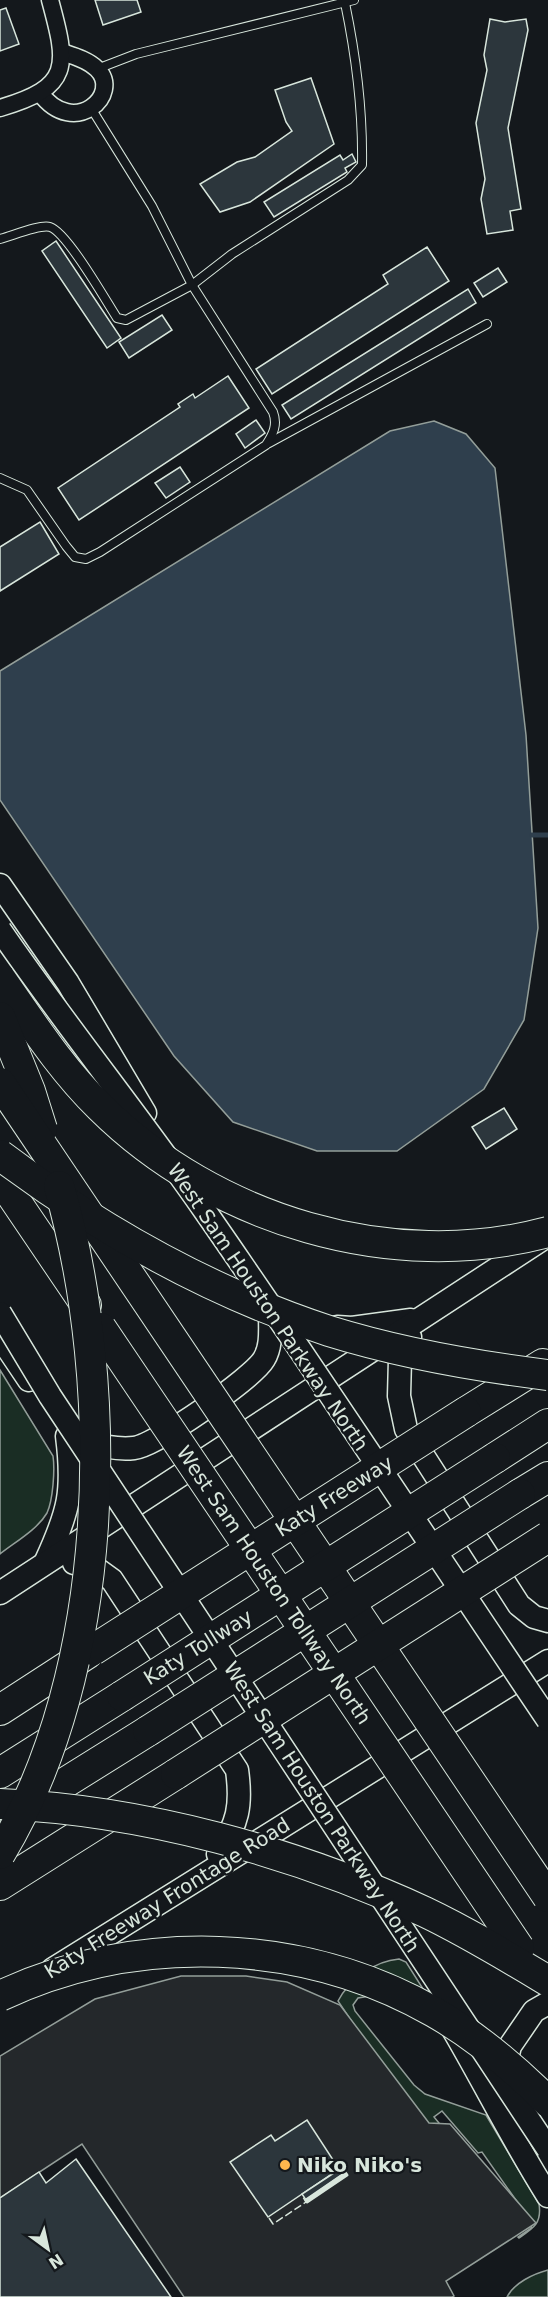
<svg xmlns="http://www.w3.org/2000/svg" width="548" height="2297" font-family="'DejaVu Sans',sans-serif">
	<rect width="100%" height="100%" fill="#14181c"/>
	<g fill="#1a2d24" stroke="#939e99" stroke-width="1.5">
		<path d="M0,1370l53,86c2,14 0,44 -6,57 -10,17 -32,29 -47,41z"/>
		<path d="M399,1959l7,3 33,52 -62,-19 -19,3 -5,7 2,6 59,74 11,9 61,21 53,89c3,19 -5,24 -20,34l-1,-1 13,-9 1,-5 -50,-71 -4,1 -36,-42 -8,6 9,11 -13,10 -92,-137c11,-21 36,-40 61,-42z"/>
		<path d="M548,2270v27h-41c7,-14 26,-23 41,-27z"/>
	</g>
	<path fill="#24282b" stroke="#939e99" stroke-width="1.5" d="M181,1976h65l41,6 53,23 89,118 21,1 86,99 -90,58 8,15 -2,1h-268l-102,-153 -82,54v-142l95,-57z"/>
	<path fill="#2f3f4d" stroke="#939e99" stroke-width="1.5" d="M434,421l32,13 29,34 31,267 12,193 -14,92 -40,69 -87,62h-80l-84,-29 -59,-66 -174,-256v-129l390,-240z"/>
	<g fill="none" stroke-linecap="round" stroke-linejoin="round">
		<path stroke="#2f3f4d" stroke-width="5" d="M532,835h16"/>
	</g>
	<g fill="#2c363c" stroke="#d8e6dc" stroke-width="1.5">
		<path d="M95,0h42l4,12 -38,13z"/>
		<path d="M6,8l13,36 -19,7v-41z"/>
		<path d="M490,19l15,3 21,-3 2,11 -20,98 13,81 -11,2 3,19 -26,4 -6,-35 4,-20 -9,-56 11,-53 -3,-15z"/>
		<path d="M311,78l23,66 -84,58 -30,10 -20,-28 37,-22 18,-5 37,-26 -6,-9 -11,-32z"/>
		<path d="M352,154l4,8 -11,6 2,4 -73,45 -10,-15 76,-47 3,5z"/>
		<path d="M56,241l65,97 -14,10 -65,-97z"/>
		<path d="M427,247l22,34 -177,113 -16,-25 132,-85 -5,-9z"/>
		<path d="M498,268l9,14 -24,15 -9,-14z"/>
		<path d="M468,289l8,14 -185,116 -9,-14z"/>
		<path d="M162,315l10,15 -43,28 -10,-16z"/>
		<path d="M228,376l21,32 -170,112 -21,-32 122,-81 -2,-3 15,-10 2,4z"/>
		<path d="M256,420l9,13 -20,15 -9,-14z"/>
		<path d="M180,467l10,15 -24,16 -11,-15z"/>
		<path d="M40,522l19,32 -59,37v-44z"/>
		<path d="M504,1108l13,21 -31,20 -14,-22z"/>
		<path d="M307,2120l32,49 -71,48 -38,-55 41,-27 4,6z"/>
		<path d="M76,2159l95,138h-171v-99l39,-26 7,11z"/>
		<path d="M340,2169l3,5 -37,26 -4,-6z"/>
	</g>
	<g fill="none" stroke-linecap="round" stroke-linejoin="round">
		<g stroke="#d8e6dc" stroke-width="10">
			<g id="lane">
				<path d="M97,69l39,-15 218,-54"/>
				<path d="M0,239c12,-3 40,-15 50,-12 17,5 56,74 67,91l9,2 66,-35 40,-31 116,-74 14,-15c1,-55 -6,-109 -17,-162"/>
				<path d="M269,443l218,-119"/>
				<path d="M0,478l27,12 39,56 9,11 11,2 14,-7 166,-107c7,-11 12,-20 7,-33l-81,-127 -40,-79 -61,-98"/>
			</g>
		</g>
		<g stroke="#d8e6dc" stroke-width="19">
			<g id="street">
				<path d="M40,93c34,46 83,1 57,-24 -9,-9 -23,-13 -35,-17"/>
				<path d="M0,108c72,-21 68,-42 50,-108"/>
			</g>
		</g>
		<g stroke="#d8e6dc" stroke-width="25">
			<g id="secondary">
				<path d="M0,885l68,98 77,130"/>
				<path d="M337,1327l15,1 59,-8"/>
				<path d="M0,1337l29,43"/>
				<path d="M410,1337l-10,22 -1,37 7,33 113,176 15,12 14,4"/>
				<path d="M80,1440c18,5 35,10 54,8 21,-2 119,-70 130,-89 8,-13 6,-30 6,-45l17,5"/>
				<path d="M46,1561c23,-50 28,-70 21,-125"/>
				<path d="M74,1563l20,4 18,13 125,190c5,36 1,53 -19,84"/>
				<path d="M0,1593l547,-357"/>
				<path d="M53,1969l495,-308"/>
				<path d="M451,2026c33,56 62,115 97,170"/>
				<path d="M503,2075l7,-29 24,-35 14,-8"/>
			</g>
		</g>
		<g stroke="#d8e6dc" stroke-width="32">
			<g id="highway">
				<path d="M0,1178l86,127"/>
				<path d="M466,1412l77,-48"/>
				<path d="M495,1458l53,-34"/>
				<path d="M520,1494l28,-17"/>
				<path d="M0,1710l88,-57"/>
				<path d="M0,1773l122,-77"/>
				<path d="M15,1814l133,-83"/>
				<path d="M0,1885l176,-111"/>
			</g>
		</g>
		<use href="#lane" stroke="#14181c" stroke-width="8"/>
		<use href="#street" stroke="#14181c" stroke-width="16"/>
		<use href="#secondary" stroke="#14181c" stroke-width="22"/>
		<use href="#highway" stroke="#14181c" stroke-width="30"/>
		<g stroke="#d8e6dc" stroke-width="25" stroke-linecap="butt">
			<g id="secondary-bridge">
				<path d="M0,930c66,96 139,186 205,281 117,168 229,340 343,509"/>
				<path d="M0,1313l50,83 498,753"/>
			</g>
		</g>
		<g stroke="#d8e6dc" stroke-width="32" stroke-linecap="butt">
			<g id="highway-bridge">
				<path d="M0,978c31,44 61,91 100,129 114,113 292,167 448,125"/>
				<path d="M0,1017l30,74 12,38"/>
				<path d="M0,1083l548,814"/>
				<path d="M0,1155c100,75 210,137 329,176 71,22 145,35 219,44"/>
				<path d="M101,1328l418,620"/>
				<path d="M93,1650l373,-238"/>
				<path d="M122,1696l373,-238"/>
				<path d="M148,1731l372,-237"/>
				<path d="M176,1774l372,-237"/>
				<path d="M0,1804c144,6 295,48 425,108 42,20 83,45 123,69"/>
				<path d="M0,1854c111,-184 117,-465 59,-668"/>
				<path d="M0,1996c136,-64 303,-59 434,16 42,24 80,56 114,90"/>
			</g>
		</g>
		<use href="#secondary-bridge" stroke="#14181c" stroke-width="22"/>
		<use href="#highway-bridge" stroke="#14181c" stroke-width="30"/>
		<path stroke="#d8e6dc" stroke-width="1.5" stroke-dasharray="8 3" stroke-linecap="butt" d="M269,2218l4,6 33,-22 -3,-5"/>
		<path stroke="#d8e6dc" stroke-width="3" d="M342,2168l5,7 -40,27 -1,-2 38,-26z"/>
	</g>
	<circle fill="#ffb74d" stroke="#14181c" stroke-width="2" cx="285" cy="2165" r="6"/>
	<g text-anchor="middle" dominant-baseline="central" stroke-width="4.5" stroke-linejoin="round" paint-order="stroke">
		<g font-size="20" fill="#d8e6dc" stroke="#14181c">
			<text transform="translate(268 1307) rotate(56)">West Sam Houston Parkway North</text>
			<text transform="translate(334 1496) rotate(-32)">Katy Freeway</text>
			<text transform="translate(274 1585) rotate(56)">West Sam Houston Tollway North</text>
			<text transform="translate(198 1647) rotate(-32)">Katy Tollway</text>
			<text transform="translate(322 1807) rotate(57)">West Sam Houston Parkway North</text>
			<text transform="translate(167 1898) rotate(-32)">Katy Freeway Frontage Road</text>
		</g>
		<g font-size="20" font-weight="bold" fill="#d8e6dc" stroke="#14181c" text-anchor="start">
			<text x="297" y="2165">Niko Niko's</text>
		</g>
	</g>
	<g transform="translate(48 2249) rotate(147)" stroke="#14181c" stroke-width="4.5" paint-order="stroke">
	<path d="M0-4.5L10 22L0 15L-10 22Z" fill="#d8e6dc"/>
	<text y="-9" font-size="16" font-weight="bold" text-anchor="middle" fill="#d8e6dc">N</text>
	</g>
</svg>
